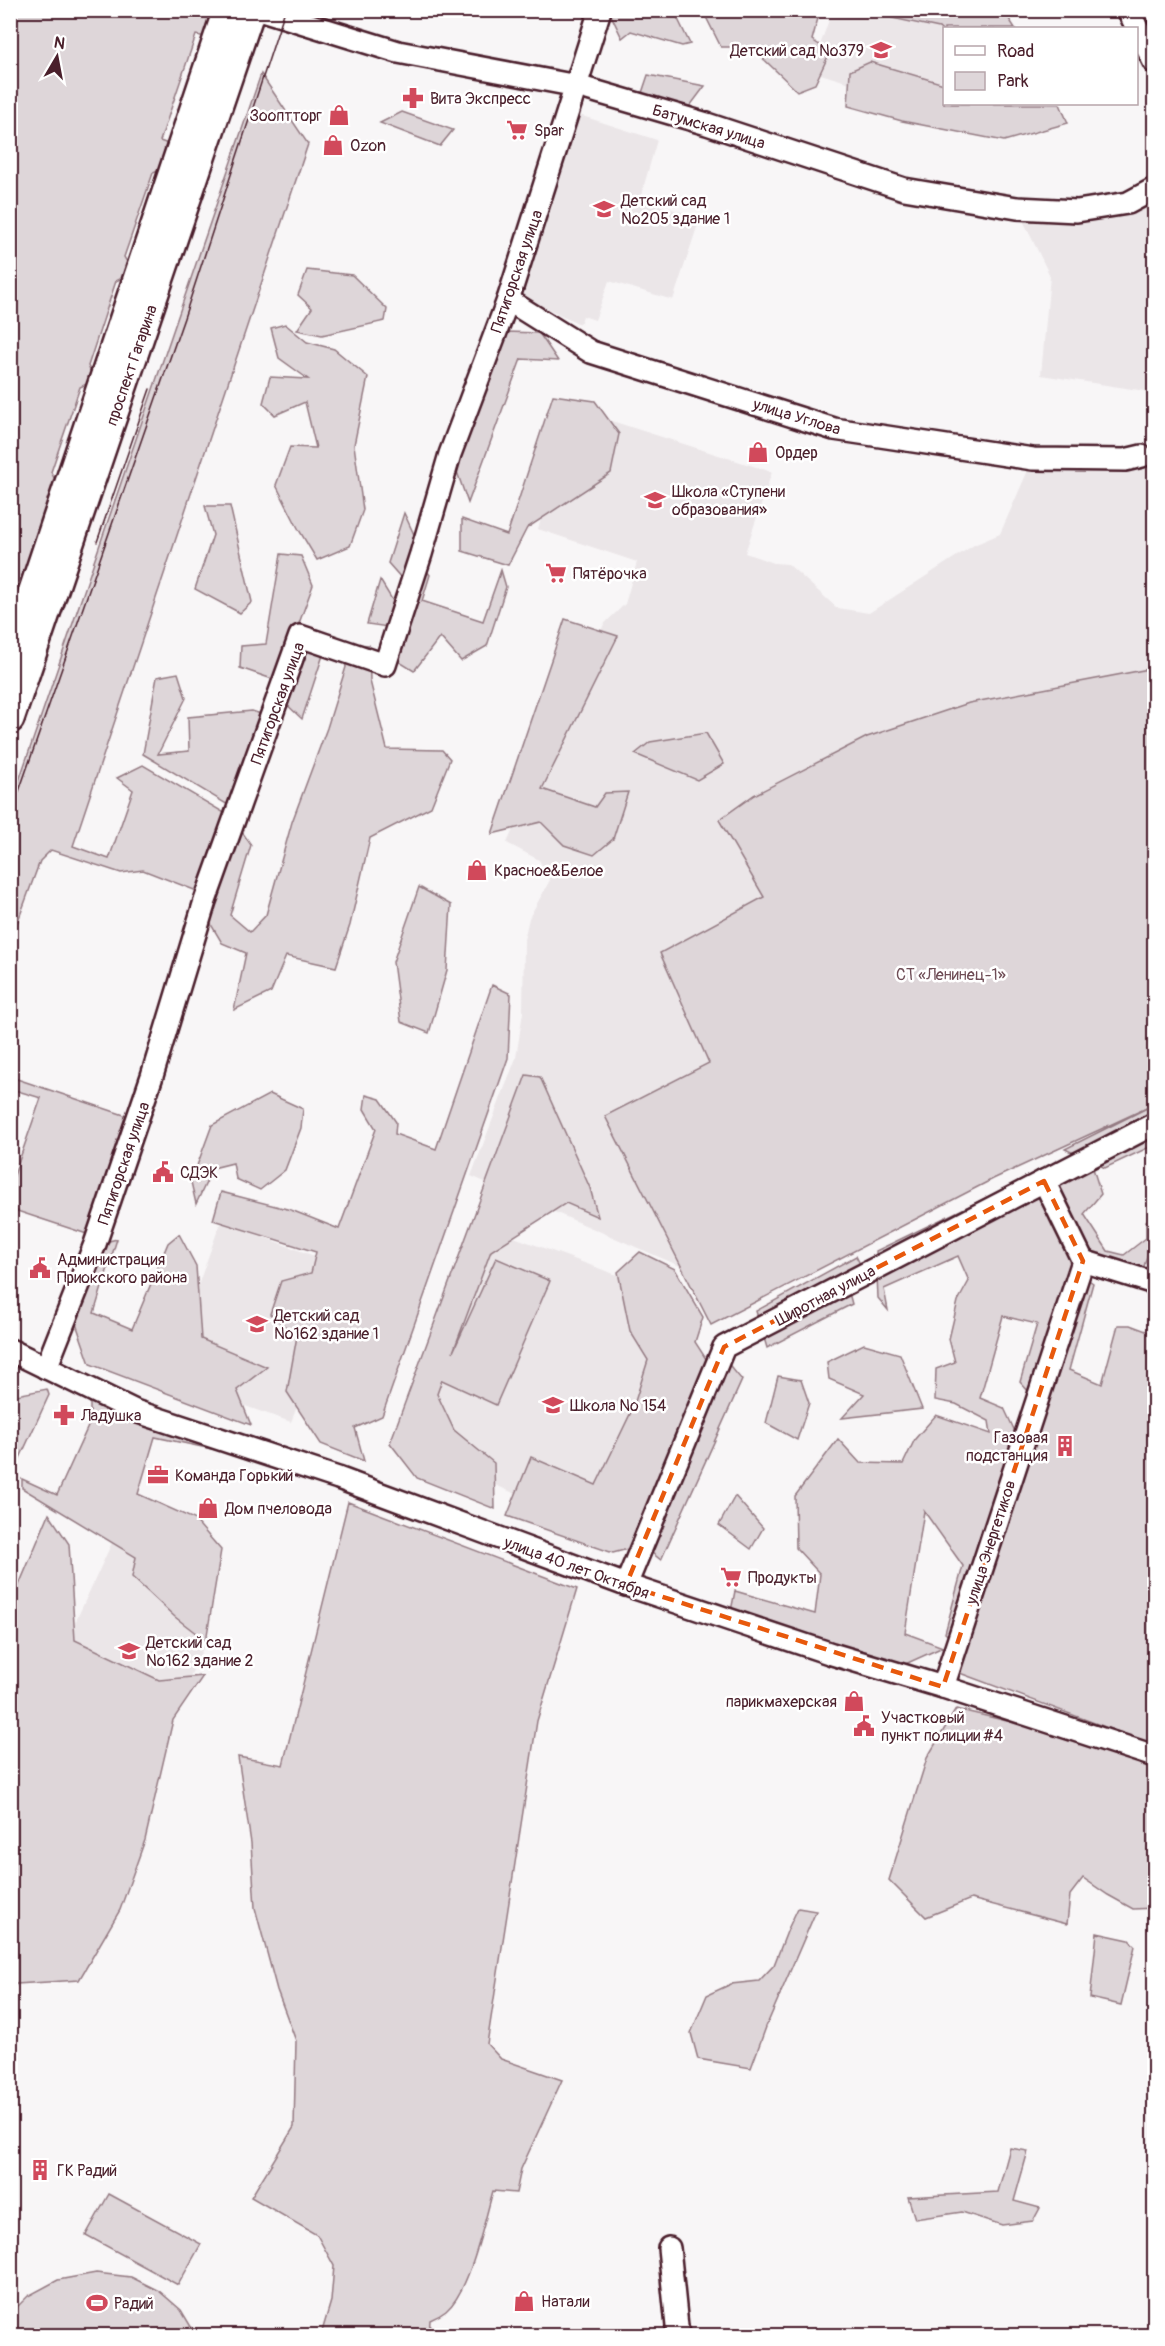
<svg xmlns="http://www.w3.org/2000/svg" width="1165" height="2346" font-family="Pangolin,sans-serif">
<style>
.built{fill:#ebe6e8}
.green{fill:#ded6d9;stroke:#947a82;stroke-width:1.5}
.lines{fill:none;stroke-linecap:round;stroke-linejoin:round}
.minor-casing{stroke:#4a1f2b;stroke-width:26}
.major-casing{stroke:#4a1f2b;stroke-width:32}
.minor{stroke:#fff;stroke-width:21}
.major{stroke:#fff;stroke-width:27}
.tram{stroke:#4a1f2b;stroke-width:1.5}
.marked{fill:none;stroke:#e8590c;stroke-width:4.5;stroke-dasharray:12 8;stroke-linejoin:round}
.labels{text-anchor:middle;stroke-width:5;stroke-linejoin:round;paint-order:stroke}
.poi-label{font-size:16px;fill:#4a1f2b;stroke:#fff;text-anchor:start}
.street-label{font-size:16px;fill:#4a1f2b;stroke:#fff}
.park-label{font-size:16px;fill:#6f4d56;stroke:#fff}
</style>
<rect width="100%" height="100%" fill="#f8f6f7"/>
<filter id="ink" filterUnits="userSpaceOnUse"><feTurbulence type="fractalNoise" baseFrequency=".0167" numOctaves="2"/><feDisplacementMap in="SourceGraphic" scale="12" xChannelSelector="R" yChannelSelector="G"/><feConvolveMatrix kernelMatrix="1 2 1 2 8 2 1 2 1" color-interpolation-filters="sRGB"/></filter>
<g filter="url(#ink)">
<g class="built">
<polygon points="832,11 977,11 944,28 944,104 998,129 811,71"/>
<polygon points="570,112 657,140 640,199 700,218 673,300 609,281 595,320 583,316 580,324 512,292"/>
<polygon points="1154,189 1154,427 1145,391 1041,375 1050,276 1017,208 1077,211"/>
<polygon points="574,409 772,472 745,553 774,563 788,564 837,608 869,613 974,545 1000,534 1033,459 1142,456 1154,439 1154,668 969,703 867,737 754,795 764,897 660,953 709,1063 605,1116 680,1266 471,1176 516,1058 523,1012 524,940 529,918 550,880 539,860 507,843 604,624 625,604 637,562 538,529"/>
<polygon points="221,1221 351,1270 291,1422 165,1378"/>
<polygon points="492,1229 663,1292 621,1540 411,1448"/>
<polygon points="115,1536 203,1578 203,1648 185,1688 62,1651"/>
</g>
<g class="green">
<polygon points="11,11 215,11 206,37 196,35 160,141 171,145 163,169 153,173 124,257 130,267 126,276 116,281 88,366 92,375 89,383 80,387 51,472 55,480 11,610"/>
<polygon points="609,11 671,11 675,13 690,44 682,46 631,31 622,38"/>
<polygon points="703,11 820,11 812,40 830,52 815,84 797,91 751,47 721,47"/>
<polygon points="892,11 1004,11 1015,28 944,28 944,33 939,28 892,18"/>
<polygon points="870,62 944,84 944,104 1060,104 1068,123 1004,141 902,121 848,106 850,71"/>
<polygon points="261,74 308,144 73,846 109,859 133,790 117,778 143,765 228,815 202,893 143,870 121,873 51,850 40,861 11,940 11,804"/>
<polygon points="648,75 705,86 690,106 641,96"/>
<polygon points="402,112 453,130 440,146 380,123"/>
<polygon points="307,270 352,275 387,309 385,321 322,335 297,330 312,308 298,295"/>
<polygon points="285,324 307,342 334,349 368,377 354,445 363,510 350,546 317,560 299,530 276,485 290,447 316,448 305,402 275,415 263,403 270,377 308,379 279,358 271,328"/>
<polygon points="506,332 539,333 558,361 521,359 468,503 456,469"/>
<polygon points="553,395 595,401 619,434 611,473 527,528 508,565 462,551 462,519 507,535"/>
<polygon points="205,506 230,506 252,602 240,613 195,589 213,535"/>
<polygon points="404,513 418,543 403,580 388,563"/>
<polygon points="281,554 301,556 313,585 278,681 240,668 241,646 266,644"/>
<polygon points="422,565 430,575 422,601 483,621 501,570 506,587 487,646 461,661 440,637 414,671 393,658"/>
<polygon points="380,580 396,606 388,627 367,624"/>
<polygon points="565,619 618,636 542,789 595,807 605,793 628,792 613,839 594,855 564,845 541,822 492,834"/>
<polygon points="340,643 369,645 370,681 387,749 442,750 450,759 431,807 370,838 350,925 336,967 286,956 271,992 234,1010 246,953 222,943 206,916 238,826 251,845 230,915 250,932 266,915 292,822 327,728 346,667"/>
<polygon points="302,644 323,655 302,719 279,697"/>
<polygon points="1154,668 1154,1145 1105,1168 1065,1149 1153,1105 993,1179 711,1325 605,1116 709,1063 660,953 764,897 719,820 754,795 867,737 969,703"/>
<polygon points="178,673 186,698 158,754 189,751 188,717 252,711 267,716 233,808 143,754 157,677"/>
<polygon points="706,733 724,764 697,780 635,754 650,742"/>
<polygon points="419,887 451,905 447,970 429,1033 401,1022 393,962"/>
<polygon points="492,985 511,994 508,1058 382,1416 355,1428 364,1461 321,1444 287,1392 297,1336 270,1314 281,1281 311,1273 316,1252 213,1220 221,1192 291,1210 339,1229 376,1129 364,1109 366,1095 380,1099 396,1122 395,1134 436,1149"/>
<polygon points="526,1075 540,1077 590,1188 598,1217 566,1203 491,1251 453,1352 496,1258 550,1281 496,1405 442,1380 437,1394 454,1430 494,1463 495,1509 417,1478 390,1443"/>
<polygon points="11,1077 130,1117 90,1235 11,1209 11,1184 41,1098 11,1089"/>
<polygon points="270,1094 303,1109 301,1128 285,1170 260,1190 236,1179 233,1163 213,1168 196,1204 191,1182 212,1125"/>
<polygon points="1092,1165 1101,1194 1084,1214 1108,1251 1124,1255 1146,1238 1146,1221 1154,1215 1154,1233 1142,1273 1088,1255 1058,1182"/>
<polygon points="1010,1186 1043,1192 1073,1256 1067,1295 1030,1393 1020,1382 1037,1324 1003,1316 980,1398 1004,1408 1019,1440 952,1639 945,1633 963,1566 924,1511 905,1633 943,1647 901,1666 731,1611 735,1591 815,1614 820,1574 796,1548 795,1496 838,1439 860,1463 903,1464 915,1439 936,1415 991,1434 989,1421 956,1404 935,1400 936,1369 955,1362 949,1339 958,1301 969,1281 958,1256 884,1289 888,1310 878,1298 876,1251"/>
<polygon points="179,1234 196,1266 201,1339 267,1367 237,1390 251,1425 90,1364 74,1318 105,1242 117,1239 94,1313 132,1329 168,1243"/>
<polygon points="640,1252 675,1269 703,1317 695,1342 710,1365 635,1547 613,1553 507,1516 531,1457 596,1485 633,1408 648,1360 630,1331 618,1272"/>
<polygon points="856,1256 860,1264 844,1274 852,1304 767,1348 756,1311"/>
<polygon points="1083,1276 1093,1283 1069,1370 1102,1384 1118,1325 1130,1325 1154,1334 1154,1745 957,1672"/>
<polygon points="864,1344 900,1354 922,1409 842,1418 864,1394 829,1379 827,1362"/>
<polygon points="725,1360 742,1380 661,1560 647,1549"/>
<polygon points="778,1376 801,1380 809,1403 797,1440 766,1423"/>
<polygon points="47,1389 49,1395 14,1471 11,1471 11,1440 14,1437 11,1396"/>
<polygon points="90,1392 227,1446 226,1452 155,1437 138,1494 194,1519 221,1550 206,1641 175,1617 132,1577 136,1557 22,1488 22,1479 57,1495 90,1422"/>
<polygon points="735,1496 763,1528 751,1549 719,1525"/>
<path d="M348 1502 577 1589 537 1721 487 2044 501 2059 562 2080 521 2169 516 2193 493 2191C484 2222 470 2291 446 2311 441 2315 435 2318 430 2320L429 2335H321L331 2301 334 2266 317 2235 251 2197 294 2127 296 2041 277 1990 255 1908 251 1843 238 1757 283 1765Z"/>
<polygon points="49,1514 69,1544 75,1640 159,1680 203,1676 173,1720 145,1840 120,1910 79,1980 16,1984 11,1993 11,1604"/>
<polygon points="956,1709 1020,1724 1154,1765 1154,1908 1133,1909 1108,1895 1083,1878 1070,1895 1067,1924 971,1899 926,1917 889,1880 927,1758"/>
<polygon points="798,1908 816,1911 766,2027 751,2068 698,2059 691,2033 707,1995 731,1984 759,1981 774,1965 788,1929"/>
<polygon points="1097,1933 1129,1940 1135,1946 1121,2005 1090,1998"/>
<polygon points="1010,2148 1028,2151 1014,2201 1040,2208 1033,2221 1002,2225 962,2212 915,2219 908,2197 998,2192"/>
<polygon points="109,2194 201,2244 178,2285 86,2235"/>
<polygon points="96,2273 131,2277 159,2291 181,2310 196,2335 11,2335 11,2313 28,2296 58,2280"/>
</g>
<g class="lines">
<defs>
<g id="minor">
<polyline points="262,10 398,52 577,86 707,124 904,189 1017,208 1077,211 1128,203 1154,189"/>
<polyline points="1128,10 1154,62"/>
<polyline points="508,300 591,352 834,429 1033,459 1125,460 1142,456"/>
<polyline points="1044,1181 1083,1261"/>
<polyline points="1083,1261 1154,1283"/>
<polyline points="10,1350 135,1411 338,1478 626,1585 832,1654 943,1687 1154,1756"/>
<polyline points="46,1368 95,1244 152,1076 205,901 300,636 385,665 421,554 450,454 508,300 600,10"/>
<polyline points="626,1585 724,1347 1154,1124"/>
<polyline points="943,1687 1083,1261"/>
<polyline points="669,2248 678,2336"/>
</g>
<g id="major">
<polyline points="10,659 227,10"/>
<polyline points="10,719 251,10"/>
</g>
</defs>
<use href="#minor" class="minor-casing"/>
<use href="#major" class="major-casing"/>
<use href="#minor" class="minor"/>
<use href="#major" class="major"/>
<g class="tram">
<polyline points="97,542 150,389"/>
<polyline points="10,817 184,318 285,10"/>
</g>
</g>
</g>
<path class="marked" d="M1044 1181 1083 1261 943 1687 626 1585 724 1347Z"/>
<defs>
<symbol id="school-bare" viewBox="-9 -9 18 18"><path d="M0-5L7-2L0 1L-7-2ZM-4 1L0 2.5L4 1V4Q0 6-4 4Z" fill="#d1495b" stroke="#fff" stroke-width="2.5" paint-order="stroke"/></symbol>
<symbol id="pharmacy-bare" viewBox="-9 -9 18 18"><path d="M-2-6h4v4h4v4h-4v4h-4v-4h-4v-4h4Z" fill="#d1495b" stroke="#fff" stroke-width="2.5" paint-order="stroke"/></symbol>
<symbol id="shop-bare" viewBox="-9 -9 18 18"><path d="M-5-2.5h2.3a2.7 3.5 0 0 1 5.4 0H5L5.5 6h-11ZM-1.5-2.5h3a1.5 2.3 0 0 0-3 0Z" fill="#d1495b" stroke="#fff" stroke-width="2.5" paint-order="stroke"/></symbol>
<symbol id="supermarket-bare" viewBox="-9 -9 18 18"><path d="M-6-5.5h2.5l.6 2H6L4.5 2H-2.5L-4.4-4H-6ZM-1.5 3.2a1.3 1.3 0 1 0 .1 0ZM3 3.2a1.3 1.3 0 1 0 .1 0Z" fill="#d1495b" stroke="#fff" stroke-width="2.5" paint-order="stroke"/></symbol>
<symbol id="civic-bare" viewBox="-9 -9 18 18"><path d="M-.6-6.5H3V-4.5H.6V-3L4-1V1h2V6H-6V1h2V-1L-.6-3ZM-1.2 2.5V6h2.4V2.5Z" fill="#d1495b" stroke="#fff" stroke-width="2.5" paint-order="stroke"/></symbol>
<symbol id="building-bare" viewBox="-9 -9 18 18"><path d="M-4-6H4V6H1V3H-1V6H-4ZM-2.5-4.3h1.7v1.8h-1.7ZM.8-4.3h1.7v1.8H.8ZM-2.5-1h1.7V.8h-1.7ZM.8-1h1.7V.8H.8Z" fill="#d1495b" stroke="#fff" stroke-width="2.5" paint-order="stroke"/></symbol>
<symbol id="office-bare" viewBox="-9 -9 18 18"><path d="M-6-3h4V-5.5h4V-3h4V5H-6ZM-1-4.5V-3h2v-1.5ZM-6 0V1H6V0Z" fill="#d1495b" stroke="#fff" stroke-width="2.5" paint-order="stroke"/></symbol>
<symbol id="stadium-bare" viewBox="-9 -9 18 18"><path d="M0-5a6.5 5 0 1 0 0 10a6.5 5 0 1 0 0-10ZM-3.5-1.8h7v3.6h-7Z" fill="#d1495b" stroke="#fff" stroke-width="2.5" paint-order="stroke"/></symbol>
</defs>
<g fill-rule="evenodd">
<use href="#school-bare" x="866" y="35" width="30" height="30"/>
<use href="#pharmacy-bare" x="398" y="83" width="30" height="30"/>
<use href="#shop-bare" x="324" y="100" width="30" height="30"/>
<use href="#supermarket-bare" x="502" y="115" width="30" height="30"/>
<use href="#shop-bare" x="318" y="130" width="30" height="30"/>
<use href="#school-bare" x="589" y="194" width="30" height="30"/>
<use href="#shop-bare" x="743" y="437" width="30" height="30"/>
<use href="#school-bare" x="640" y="485" width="30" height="30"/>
<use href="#supermarket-bare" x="541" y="558" width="30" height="30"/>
<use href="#shop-bare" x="462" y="855" width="30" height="30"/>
<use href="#civic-bare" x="148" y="1157" width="30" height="30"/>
<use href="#civic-bare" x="25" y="1253" width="30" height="30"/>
<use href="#school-bare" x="242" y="1309" width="30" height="30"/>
<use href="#school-bare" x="538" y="1390" width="30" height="30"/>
<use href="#pharmacy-bare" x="49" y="1400" width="30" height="30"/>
<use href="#building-bare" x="1050" y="1431" width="30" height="30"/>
<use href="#office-bare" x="143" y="1460" width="30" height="30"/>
<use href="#shop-bare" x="193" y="1493" width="30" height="30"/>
<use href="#supermarket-bare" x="716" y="1562" width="30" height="30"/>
<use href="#school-bare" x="114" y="1636" width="30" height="30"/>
<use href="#shop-bare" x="839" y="1686" width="30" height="30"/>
<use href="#civic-bare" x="849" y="1711" width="30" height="30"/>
<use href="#building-bare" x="25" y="2155" width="30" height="30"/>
<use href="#shop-bare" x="509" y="2286" width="30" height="30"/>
<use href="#stadium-bare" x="82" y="2288" width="30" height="30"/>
</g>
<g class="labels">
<g class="poi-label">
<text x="864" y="56" text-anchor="end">Детский сад №379</text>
<text x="430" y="104">Вита Экспресс</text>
<text x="322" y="121" text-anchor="end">Зооптторг</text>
<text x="534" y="136">Spar</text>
<text x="350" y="151">Ozon</text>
<text x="621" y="206">Детский сад<tspan x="621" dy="18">№205 здание 1</tspan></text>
<text x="775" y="458">Ордер</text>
<text x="672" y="497">Школа «Ступени<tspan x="672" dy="18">образования»</tspan></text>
<text x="573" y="579">Пятёрочка</text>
<text x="494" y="876">Красное&amp;Белое</text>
<text x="180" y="1178">СДЭК</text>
<text x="57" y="1265">Администрация<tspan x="57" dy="18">Приокского района</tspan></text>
<text x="274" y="1321">Детский сад<tspan x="274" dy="18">№162 здание 1</tspan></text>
<text x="570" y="1411">Школа № 154</text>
<text x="81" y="1421">Ладушка</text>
<text x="1048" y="1443" text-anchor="end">Газовая<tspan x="1048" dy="18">подстанция</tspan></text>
<text x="175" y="1481">Команда Горький</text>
<text x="225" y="1514">Дом пчеловода</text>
<text x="748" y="1583">Продукты</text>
<text x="146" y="1648">Детский сад<tspan x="146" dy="18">№162 здание 2</tspan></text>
<text x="837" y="1707" text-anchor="end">парикмахерская</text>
<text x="881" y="1723">Участковый<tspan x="881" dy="18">пункт полиции #4</tspan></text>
<text x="57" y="2176">ГК Радий</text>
<text x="541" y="2307">Натали</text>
<text x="114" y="2309">Радий</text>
</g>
<g class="street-label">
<text transform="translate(709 126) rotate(17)" y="6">Батумская улица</text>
<text transform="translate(516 271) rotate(-71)" y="6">Пятигорская улица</text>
<text transform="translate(131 365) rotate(-71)" y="6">проспект Гагарина</text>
<text transform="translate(797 416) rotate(17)" y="6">улица Углова</text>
<text transform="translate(277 703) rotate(-70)" y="6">Пятигорская улица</text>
<text transform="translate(123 1163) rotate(-71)" y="6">Пятигорская улица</text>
<text transform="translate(825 1295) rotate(-28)" y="6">Широтная улица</text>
<text transform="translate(990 1542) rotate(-72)" y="6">улица Энергетиков</text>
<text transform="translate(577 1567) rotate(20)" y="6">улица 40 лет Октября</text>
</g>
<g class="park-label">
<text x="951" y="980">СТ «Ленинец-1»</text>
</g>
</g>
<rect width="1165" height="2346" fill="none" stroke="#fff" stroke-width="36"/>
<rect x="18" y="18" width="1129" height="2310" fill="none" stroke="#4a1f2b" stroke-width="2" filter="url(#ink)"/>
<rect x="943" y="27" width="195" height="78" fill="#ffffff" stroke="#b7a5aa" stroke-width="1.5"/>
<rect x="955" y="46" width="30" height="9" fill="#ffffff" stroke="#b7a5aa" stroke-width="1.5"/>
<text x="997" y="57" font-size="18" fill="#4a1f2b">Road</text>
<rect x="955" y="72" width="30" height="18" fill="#ded6d9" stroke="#b7a5aa" stroke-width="1.5"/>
<text x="997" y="87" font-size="18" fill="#4a1f2b">Park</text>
<g transform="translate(57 57) rotate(10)" stroke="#ffffff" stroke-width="4.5" paint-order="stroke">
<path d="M0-4.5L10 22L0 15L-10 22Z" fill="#4a1f2b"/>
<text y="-9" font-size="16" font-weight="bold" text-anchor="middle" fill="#4a1f2b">N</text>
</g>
</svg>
